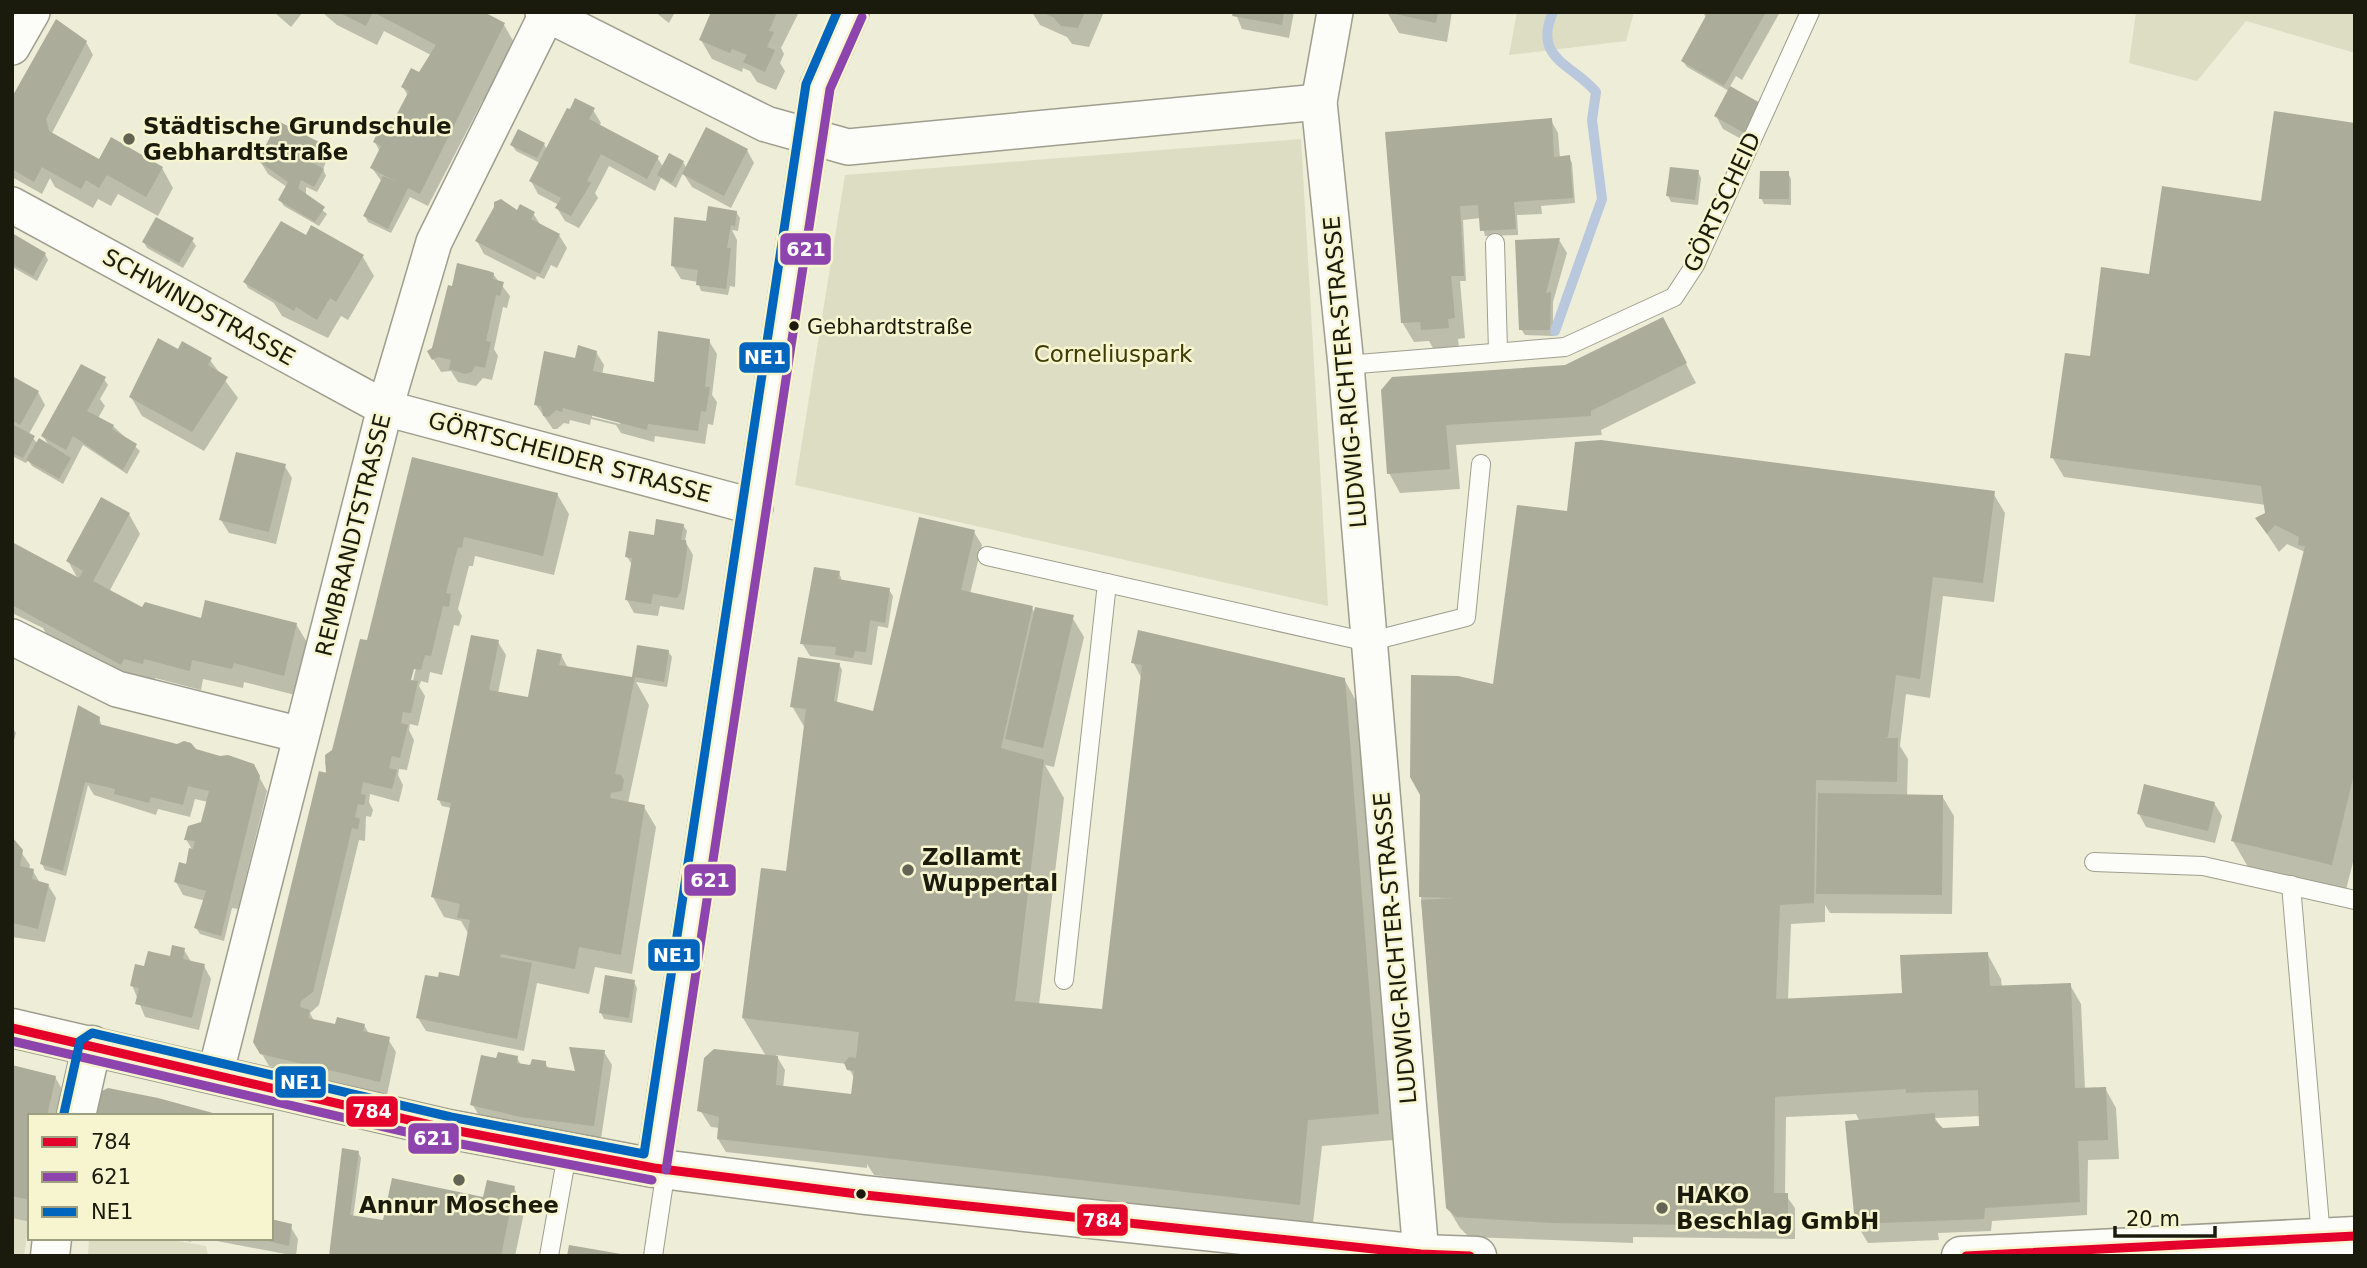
<svg xmlns="http://www.w3.org/2000/svg" width="2367" height="1268" font-family="'DejaVu Sans',sans-serif">
<style>
.green{fill:#ddddc4}
.shadow{fill:#0003;fill-rule:evenodd}
.lines{fill:none;stroke-linecap:round;stroke-linejoin:round}
.stream{stroke:#b9c8dc;stroke-width:10}
.building{fill:#acac9a}
.lane-casing{stroke:#9f9e8e;stroke-width:20}
.street-casing{stroke:#9f9e8e;stroke-width:38}
.secondary-casing{stroke:#9f9e8e;stroke-width:41}
.primary-casing{stroke:#9f9e8e;stroke-width:41}
.lane{stroke:#fcfcf9;stroke-width:18}
.street{stroke:#fcfcf9;stroke-width:35}
.secondary{stroke:#fcfcf9;stroke-width:38}
.primary{stroke:#fcfcf9;stroke-width:38}
.bus-1-casing{stroke:#f6f5cf;stroke-width:14}
.bus-2-casing{stroke:#f6f5cf;stroke-width:14}
.bus-3-casing{stroke:#f6f5cf;stroke-width:14}
.bus-1{stroke:#e4002b;stroke-width:9}
.bus-2{stroke:#8e44ad;stroke-width:9}
.bus-3{stroke:#0065bd;stroke-width:9}
.poi-dot{fill:#646454;stroke:#f6f5cf;stroke-width:2.5}
.bus-dot{fill:#1b1b0d;stroke:#f6f5cf;stroke-width:2.5}
.labels{text-anchor:middle;stroke-width:5;stroke-linejoin:round;paint-order:stroke}
.bus-label{font-size:21px;fill:#1b1b0d;stroke:#f6f5cf;text-anchor:start}
.poi-label{font-size:23px;font-weight:bold;fill:#1b1b0d;stroke:#f6f5cf;text-anchor:start}
.street-label{font-size:23px;fill:#1b1b0d;stroke:#f6f5cf}
.park-label{font-size:23px;fill:#3d3a03;stroke:#f6f5cf}
.line-badge{stroke:#f6f5cf;stroke-width:2.5}
.badge-label{font-size:19px;text-anchor:middle;font-weight:bold;fill:#fff}
</style>
<rect width="100%" height="100%" fill="#ededd8"/>
<g class="green">
<polygon points="1517,12 1634,12 1626,41 1509,55"/>
<polygon points="2136,12 2355,12 2355,53 2246,21 2197,81 2129,63"/>
<polygon points="1301,139 1328,606 795,485 845,175"/>
<polygon points="12,1218 29,1222 24,1256 12,1256"/>
<polygon points="89,1238 161,1238 206,1246 208,1256 88,1256"/>
</g>
<g class="shadow">
<polygon points="274,12 303,12 291,27"/>
<polygon points="322,12 480,12 504,25 515,44 488,103 483,100 428,206 410,197 391,233 368,222 365,216 382,182 372,168 380,152 375,142 391,129 408,96 403,87 420,74 433,56 384,31 377,45 337,25"/>
<polygon points="655,12 675,12 669,23"/>
<polygon points="712,12 799,12 781,48 784,54 780,63 785,71 776,90 757,82 750,71 743,68 742,72 712,59 701,40"/>
<polygon points="1032,12 1104,12 1089,47 1072,44 1067,37 1040,25"/>
<polygon points="1235,12 1294,12 1289,38 1242,29"/>
<polygon points="1387,12 1452,12 1447,42 1399,33"/>
<polygon points="1703,12 1780,12 1742,80 1736,76 1729,88 1754,146 1723,129 1716,116 1729,91 1687,67 1683,61 1706,18"/>
<polygon points="86,42 93,55 52,133 99,161 162,168 173,188 158,216 118,194 111,206 98,199 93,208 55,187 50,178 42,194 12,177 12,101"/>
<polygon points="593,110 601,123 599,126 657,157 663,167 683,162 687,169 747,150 754,163 731,208 692,187 683,173 676,188 661,178 655,191 609,166 595,193 598,198 579,228 565,221 557,208 559,205 538,194 531,181 540,163 516,151 512,145 544,144 547,150"/>
<polygon points="1551,120 1558,133 1560,158 1569,157 1572,163 1575,203 1541,206 1542,214 1517,215 1518,235 1485,236 1481,218 1463,220 1466,281 1460,281 1465,338 1458,339 1459,348 1434,350 1429,341 1414,342 1402,322 1387,134"/>
<polygon points="2355,125 2355,854 2346,890 2248,867 2233,841 2305,552 2287,544 2279,552 2257,519 2267,513 2266,505 2064,477 2052,457 2091,358 2151,276 2262,203"/>
<polygon points="320,144 328,157 323,169 326,176 317,192 306,187 306,197 327,214 319,226 284,206 280,200 287,187 268,174 260,161"/>
<polygon points="1698,172 1701,178 1698,205 1671,202 1668,196"/>
<polygon points="1788,173 1791,179 1791,205 1764,204 1761,198"/>
<polygon points="736,212 740,218 738,231 732,230 737,240 735,287 730,286 728,295 701,291 698,282 681,279 673,266 709,223"/>
<polygon points="517,213 533,213 541,226 559,235 567,248 557,268 551,265 544,279 537,276 535,280 484,254 477,241"/>
<polygon points="12,235 45,254 48,260 37,281 14,268 12,272"/>
<polygon points="192,240 196,246 183,268 147,248 144,242"/>
<polygon points="1559,240 1567,253 1553,302 1553,336 1525,335 1521,329"/>
<polygon points="259,256 363,257 374,276 348,320 341,316 328,338 282,316 274,303 248,288 245,282"/>
<polygon points="493,274 510,296 507,308 503,307 494,349 498,356 492,380 483,378 476,386 458,382 451,371 441,372 429,352"/>
<polygon points="1673,339 1696,383 1601,430 1602,435 1456,445 1460,489 1400,493 1389,473 1383,391 1566,367"/>
<polygon points="159,340 179,351 210,360 238,398 204,451 142,416 131,397"/>
<path d="M709 341 717 354 712 395 717 402 713 425 708 424 705 444 655 436 654 442 621 433 616 425 591 419 590 425 570 420 569 424 564 423 557 429H553L536 405 576 360 596 352 604 365 602 375 656 384ZM592 413 620 421V424L592 417Z"/>
<polygon points="104,379 108,385 100,399 105,406 98,418 113,426 140,451 127,474 83,445 63,484 32,466 28,460 26,463 12,456 12,380 38,392 45,405 29,434 38,444 49,446 43,436"/>
<path d="M413 459 557 494 569 514 554 575 475 556 473 566H469L458 609 462 616 459 626 454 625 442 675 430 672 428 683 421 681 419 686 425 696 418 726 410 724 409 730 414 740 407 770 399 769 398 775 403 785 399 802 370 794 369 802 373 810 371 817 366 816 365 841 359 840 319 1005 310 1013 314 1021 336 1026 364 1025 369 1034 388 1039 396 1052 387 1095 269 1066 255 1042 320 773 330 772 325 763 327 756 334 751 371 643ZM412 668H416L411 689 407 688Z"/>
<polygon points="284,465 292,478 276,544 229,533 221,520"/>
<path d="M1993 493 2005 513 1994 602 1943 596 1930 698 1906 694 1900 746 1908 759 1907 796H1942L1954 816 1952 914 1830 913 1825 905V922L1791 924 1788 1000 1904 995 1987 953 2001 979 2002 987 2070 985 2081 1004 2085 1089 2105 1088 2116 1108 2119 1159 2088 1160 2087 1215 1992 1221 1991 1231 1938 1233 1939 1240 1868 1243 1856 1223 1860 1122 1856 1114 1786 1117 1785 1194 1795 1208V1239L1633 1237V1243L1469 1237 1460 1228 1448 1208 1421 897 1494 686 1568 513ZM1981 1116V1128L1943 1130 1935 1118Z"/>
<polygon points="129,514 140,534 109,592 143,609 203,620 296,624 308,644 295,695 244,682 243,688 203,679 201,690 155,678 154,683 135,678 48,637 43,628 12,613 12,543 78,579 68,561"/>
<polygon points="683,525 687,531 685,541 693,555 684,610 660,606 658,616 634,613 627,600 633,566 627,557"/>
<path d="M974 532 982 545 970 594 1032 608 1035 614 1072 617 1084 637 1054 767 1045 765 1064 798 1039 1005 1103 1011 1142 679 1133 662 1344 679 1359 706 1393 1140 1322 1146 1313 1223 1318 1231 874 1175 867 1164V1168L726 1152 718 1139 720 1128 711 1127 698 1107 766 1056 743 1018 787 873 806 730 792 706 839 664 842 670 837 702 875 713ZM776 1055 847 1064 855 1080 853 1096 783 1088 785 1070Z"/>
<polygon points="839,572 842,581 889,590 893,596 888,628 878,626 872,665 810,656 802,643"/>
<polygon points="498,642 506,655 498,693 530,699 561,655 568,668 633,679 639,647 668,651 672,657 667,687 636,682 649,705 628,803 644,807 656,827 632,974 595,967 589,994 537,983 524,1051 426,1031 418,1018 463,979 469,935 461,921 444,917 433,897 451,808 442,806 439,800"/>
<polygon points="99,718 102,727 253,766 267,791 238,909 232,908 224,941 200,934 196,928 206,901 183,895 176,882 193,851 186,839 202,823 208,802 195,799 190,817 158,809 156,815 94,795 88,785 66,876 45,870 42,864"/>
<polygon points="12,727 16,733 12,747"/>
<polygon points="2214,803 2222,816 2215,843 2146,827 2139,814"/>
<polygon points="12,839 30,865 29,870 33,871 40,883 48,885 56,898 45,942 12,937"/>
<polygon points="184,950 192,963 204,966 211,979 199,1030 145,1017 132,985 146,968"/>
<polygon points="634,982 637,988 632,1023 604,1019 601,1013"/>
<polygon points="604,1052 612,1065 601,1139 480,1117 472,1104 498,1061 517,1058 521,1065 532,1067 545,1063 549,1069 577,1073"/>
<polygon points="12,1067 55,1077 70,1103 67,1116 30,1116 30,1222 12,1218"/>
<polygon points="358,1152 361,1158 353,1218 382,1222 484,1199 514,1188 525,1208 515,1256 331,1256"/>
<polygon points="290,1226 298,1239 296,1256 201,1238 271,1238"/>
<polygon points="174,1238 192,1238 191,1242"/>
</g>
<g class="lines">
<path class="stream" d="M1553 12C1532 59 1573 64 1596 92L1592 120 1602 199 1555 331"/>
</g>
<g class="building">
<polygon points="338,12 373,12 366,26"/>
<polygon points="373,12 484,12 505,23 420,194 408,188 388,229 363,216 383,176 397,182 370,168 381,146 373,142 382,123 390,127 409,91 401,87 411,68 419,72 436,45"/>
<polygon points="711,12 777,12 769,31 774,32 767,47 775,50 765,72 743,62 747,55 732,49 730,53 699,40"/>
<polygon points="1042,12 1085,12 1078,28 1061,26 1054,18"/>
<polygon points="1233,12 1284,12 1282,25 1232,16"/>
<polygon points="1387,12 1438,12 1436,23"/>
<polygon points="1708,12 1766,12 1724,86 1681,61"/>
<polygon points="56,19 87,41 46,119 49,131 99,159 111,137 163,167 146,197 107,175 99,188 86,180 81,189 42,167 34,182 12,169 12,97"/>
<polygon points="1730,86 1762,104 1746,134 1714,116"/>
<polygon points="575,98 595,108 589,119 659,156 647,179 601,154 587,181 591,183 571,216 555,208 561,198 529,181 567,108 570,109"/>
<polygon points="2274,111 2355,123 2355,770 2332,865 2231,841 2305,546 2298,545 2299,537 2275,525 2267,534 2255,518 2265,513 2261,486 2050,458 2065,353 2090,356 2101,267 2149,274 2162,186 2261,201"/>
<polygon points="1552,118 1554,157 1570,155 1573,198 1514,202 1516,229 1480,231 1478,205 1460,206 1464,276 1451,276 1455,318 1448,319 1449,328 1421,330 1420,322 1401,323 1385,132"/>
<polygon points="278,121 321,143 311,162 324,169 314,187 301,180 298,188 325,207 315,222 278,200 288,182 258,161"/>
<polygon points="706,127 748,149 724,196 682,174"/>
<polygon points="518,129 545,143 537,158 510,145"/>
<polygon points="669,153 684,161 672,183 657,175"/>
<polygon points="1670,167 1699,170 1695,200 1666,196"/>
<polygon points="1760,171 1789,171 1789,199 1759,199"/>
<polygon points="501,199 517,210 520,204 535,212 531,219 560,234 540,274 475,241 494,207 494,202"/>
<polygon points="708,206 737,211 735,226 731,225 727,248 731,248 726,289 696,285 698,270 671,266 674,217 706,221"/>
<polygon points="156,217 194,238 179,263 142,242"/>
<polygon points="281,221 306,235 311,225 364,255 336,302 330,298 317,320 296,307 294,311 243,282"/>
<polygon points="12,233 46,253 33,276 12,264"/>
<polygon points="1560,238 1546,293 1551,292 1550,330 1519,330 1515,240"/>
<polygon points="457,263 489,271 494,273 493,279 504,282 500,296 496,295 486,341 491,342 485,368 475,366 472,372 465,374 449,369 451,360 438,357 432,360 427,351 432,348 448,285 452,286"/>
<polygon points="1663,317 1687,363 1591,411 1591,416 1446,425 1450,469 1387,474 1381,390 1392,377 1565,365"/>
<polygon points="658,331 710,339 705,387 710,387 706,412 701,411 698,431 648,424 647,430 563,408 562,412 556,410 549,417 543,416 541,406 534,405 544,351 575,358 578,345 597,351 593,371 654,382"/>
<polygon points="158,338 178,349 182,341 212,358 208,365 228,377 192,432 129,397"/>
<polygon points="81,364 106,377 87,411 114,425 112,429 137,444 123,470 73,436 66,450 41,436"/>
<polygon points="14,377 39,391 20,425 12,420"/>
<polygon points="12,424 35,436 23,458 12,453"/>
<polygon points="39,438 71,458 59,479 26,460"/>
<polygon points="1601,440 1995,491 1983,583 1933,577 1920,679 1896,675 1888,737 1885,738 1898,738 1897,782 1816,780 1814,903 1780,905 1776,999 1902,993 1900,955 1988,952 1990,986 2071,983 2075,1088 2106,1087 2108,1140 2078,1141 2080,1202 1985,1208 1984,1219 1855,1224 1845,1121 1935,1113 1935,1121 1943,1128 1979,1126 1978,1090 1906,1093 1906,1089 1775,1097 1774,1193 1788,1193 1788,1226 1550,1223 1456,1217 1446,1208 1421,900 1455,898 1419,897 1420,795 1410,777 1411,675 1458,676 1493,684 1517,505 1567,511 1575,442"/>
<polygon points="236,452 286,464 269,532 219,520"/>
<polygon points="412,457 558,493 543,556 464,537 462,548 458,547 446,593 451,594 449,607 443,606 431,656 425,655 421,670 414,669 411,680 418,681 411,713 403,712 401,723 408,725 400,758 392,756 389,768 397,770 392,789 363,782 361,794 366,795 364,805 358,804 355,817 360,819 358,829 352,828 313,992 301,1001 300,1007 310,1010 308,1018 335,1024 337,1017 365,1024 363,1031 390,1037 380,1082 260,1054 253,1042 319,771 326,773 325,755 332,750 360,639 367,640"/>
<polygon points="101,497 130,513 93,581 142,607 145,602 201,618 205,600 297,623 284,676 234,663 232,669 192,660 190,671 144,659 143,664 124,659 121,665 12,605 12,542 79,578 83,571 66,561"/>
<polygon points="919,517 975,530 961,590 1033,606 1001,748 1044,760 1015,1001 1102,1009 1142,665 1131,663 1138,630 1345,678 1379,1114 1308,1120 1300,1205 717,1139 719,1117 697,1111 704,1058 714,1049 778,1056 776,1085 851,1094 854,1071 847,1070 844,1063 849,1057 856,1058 859,1032 742,1018 761,868 786,871 806,709 790,707 798,657 840,663 834,701 873,711"/>
<polygon points="656,519 684,524 681,540 686,540 687,549 681,591 677,598 653,594 651,604 625,600 632,558 625,557 629,531 654,535"/>
<polygon points="814,567 840,571 838,579 890,588 885,623 870,620 866,652 855,651 853,658 835,655 836,647 800,644"/>
<polygon points="1035,607 1074,615 1043,748 1005,739"/>
<polygon points="471,635 499,640 489,690 528,697 537,649 562,654 559,665 632,677 637,645 669,650 664,682 635,677 615,774 621,775 624,780 622,791 611,793 610,798 645,805 621,955 579,947 575,969 501,954 500,957 532,963 517,1039 416,1018 425,975 438,977 439,972 459,976 470,920 457,918 460,904 431,897 451,803 437,800"/>
<polygon points="78,705 100,717 99,724 177,744 184,741 191,743 196,749 220,756 228,755 254,764 260,776 221,936 194,928 206,891 174,882 179,862 186,864 189,848 193,849 195,841 184,840 188,826 201,822 209,791 188,786 183,805 151,797 149,803 114,794 115,789 85,782 63,871 40,864"/>
<polygon points="2144,784 2215,802 2208,831 2137,814"/>
<polygon points="1818,793 1943,795 1942,895 1816,894"/>
<polygon points="12,837 23,850 20,866 34,869 32,879 49,884 38,929 12,923"/>
<polygon points="172,945 185,948 183,959 205,964 192,1018 135,1004 139,988 130,986 135,964 144,966 148,951 170,956"/>
<polygon points="605,975 635,980 629,1018 599,1013"/>
<polygon points="569,1047 605,1050 594,1126 520,1117 470,1105 481,1055 496,1058 498,1052 518,1056 517,1063 530,1065 532,1059 546,1061 546,1067 575,1071"/>
<polygon points="12,1065 56,1076 47,1116 30,1116 29,1200 12,1196"/>
<polygon points="108,1088 158,1098 224,1116 90,1116 98,1093"/>
<polygon points="342,1148 359,1151 350,1215 383,1220 392,1178 483,1197 487,1180 515,1186 501,1256 329,1256"/>
<polygon points="271,1219 292,1224 289,1246 260,1239 271,1238"/>
<polygon points="569,1245 621,1254 621,1256 567,1256"/>
</g>
<g class="lines">
<defs>
<g id="lane">
<polyline points="1495,243 1498,351"/>
<polyline points="1346,365 1565,347 1674,297 1695,265 1810,12"/>
<polyline points="987,556 1368,642 1466,617 1481,464"/>
<polyline points="2094,862 2203,866 2355,900"/>
<polyline points="2291,885 2321,1237"/>
<polyline points="1064,980 1107,583"/>
<polyline points="549,1256 567,1154"/>
<polyline points="653,1256 666,1169"/>
</g>
<g id="street">
<polyline points="543,12 766,124 848,147 1319,102"/>
<polyline points="1335,12 1319,102 1346,365 1421,1254"/>
<polyline points="12,47 32,12"/>
<polyline points="12,205 385,408 755,507"/>
<polyline points="12,637 117,689 301,735"/>
<polyline points="215,1075 385,408 434,242 547,14"/>
<polyline points="654,1168 818,86 851,12"/>
</g>
<g id="secondary">
<polyline points="76,1116 92,1045"/>
<polyline points="50,1256 52,1238"/>
</g>
<g id="primary">
<polyline points="12,1028 448,1129 654,1168 865,1195 1421,1254 1477,1256"/>
<polyline points="1961,1256 2355,1236"/>
</g>
</defs>
<use href="#lane" class="lane-casing"/>
<use href="#street" class="street-casing"/>
<use href="#secondary" class="secondary-casing"/>
<use href="#primary" class="primary-casing"/>
<use href="#lane" class="lane"/>
<use href="#street" class="street"/>
<use href="#secondary" class="secondary"/>
<use href="#primary" class="primary"/>
<defs>
<g id="bus-1">
<polyline points="12,1028 448,1129 654,1168 865,1195 1421,1254 1470,1256"/>
<polyline points="1966,1256 2355,1236"/>
</g>
<g id="bus-2">
<polyline points="12,1041 445,1141 652,1180"/>
<polyline points="666,1170 830,89 862,17"/>
</g>
<polyline id="bus-3" points="64,1113 80,1041 92,1033 451,1117 644,1154 806,84 837,12"/>
</defs>
<use href="#bus-1" class="bus-1-casing"/>
<use href="#bus-2" class="bus-2-casing"/>
<use href="#bus-3" class="bus-3-casing"/>
<use href="#bus-1" class="bus-1"/>
<use href="#bus-2" class="bus-2"/>
<use href="#bus-3" class="bus-3"/>
</g>
<g class="poi-dot">
<circle cx="129" cy="139" r="7"/>
<circle cx="908" cy="870" r="7"/>
<circle cx="459" cy="1180" r="7"/>
<circle cx="1662" cy="1208" r="7"/>
</g>
<g class="bus-dot">
<circle cx="794" cy="326" r="6"/>
<circle cx="861" cy="1194" r="6"/>
</g>
<g class="labels">
<g class="bus-label">
<text x="807" y="334">Gebhardtstraße</text>
</g>
<g class="poi-label">
<text x="143" y="134">Städtische Grundschule<tspan x="143" dy="26">Gebhardtstraße</tspan></text>
<text x="922" y="865">Zollamt<tspan x="922" dy="26">Wuppertal</tspan></text>
<text x="1676" y="1203">HAKO<tspan x="1676" dy="26">Beschlag GmbH</tspan></text>
<text x="459" y="1213" text-anchor="middle">Annur Moschee</text>
</g>
<g class="street-label">
<text transform="translate(1722 202) rotate(-65)" y="8">GÖRTSCHEID</text>
<text transform="translate(199 307) rotate(29)" y="8">SCHWINDSTRASSE</text>
<text transform="translate(1345 372) rotate(-95)" y="8">LUDWIG-RICHTER-STRASSE</text>
<text transform="translate(570 457) rotate(15)" y="8">GÖRTSCHEIDER STRASSE</text>
<text transform="translate(353 535) rotate(-76)" y="8">REMBRANDTSTRASSE</text>
<text transform="translate(1395 948) rotate(-95)" y="8">LUDWIG-RICHTER-STRASSE</text>
</g>
<g class="park-label">
<text x="1113" y="362">Corneliuspark</text>
</g>
</g>
<g class="line-badge">
<rect x="779" y="232" width="53" height="34" rx="7" fill="#8e44ad"/>
<rect x="738" y="341" width="53" height="33" rx="7" fill="#0065bd"/>
<rect x="683" y="863" width="54" height="34" rx="7" fill="#8e44ad"/>
<rect x="647" y="938" width="54" height="34" rx="7" fill="#0065bd"/>
<rect x="274" y="1065" width="53" height="34" rx="7" fill="#0065bd"/>
<rect x="345" y="1095" width="54" height="33" rx="7" fill="#e4002b"/>
<rect x="407" y="1122" width="53" height="33" rx="7" fill="#8e44ad"/>
<rect x="1076" y="1203" width="53" height="34" rx="7" fill="#e4002b"/>
</g>
<g class="badge-label">
<text x="806" y="256">621</text>
<text x="765" y="364">NE1</text>
<text x="710" y="887">621</text>
<text x="674" y="962">NE1</text>
<text x="301" y="1089">NE1</text>
<text x="372" y="1118">784</text>
<text x="433" y="1145">621</text>
<text x="1102" y="1227">784</text>
</g>
<rect width="2367" height="1268" fill="none" stroke="#1b1b0d" stroke-width="28"/>
<rect x="28" y="1114" width="245" height="126" fill="#f6f5cf" stroke="#9e9e81" stroke-width="2"/>
<rect x="42" y="1137" width="35" height="10" fill="#e4002b" stroke="#9e9e81" stroke-width="2"/>
<text x="91" y="1149" font-size="21" fill="#1b1b0d">784</text>
<rect x="42" y="1172" width="35" height="10" fill="#8e44ad" stroke="#9e9e81" stroke-width="2"/>
<text x="91" y="1184" font-size="21" fill="#1b1b0d">621</text>
<rect x="42" y="1207" width="35" height="10" fill="#0065bd" stroke="#9e9e81" stroke-width="2"/>
<text x="91" y="1219" font-size="21" fill="#1b1b0d">NE1</text>
<path d="M2115 1226v10h100v-10" fill="none" stroke="#1b1b0d" stroke-width="3.5"/>
<text x="2126" y="1226" font-size="21" fill="#1b1b0d" stroke="#f6f5cf" stroke-width="5" paint-order="stroke">20 m</text>
</svg>
